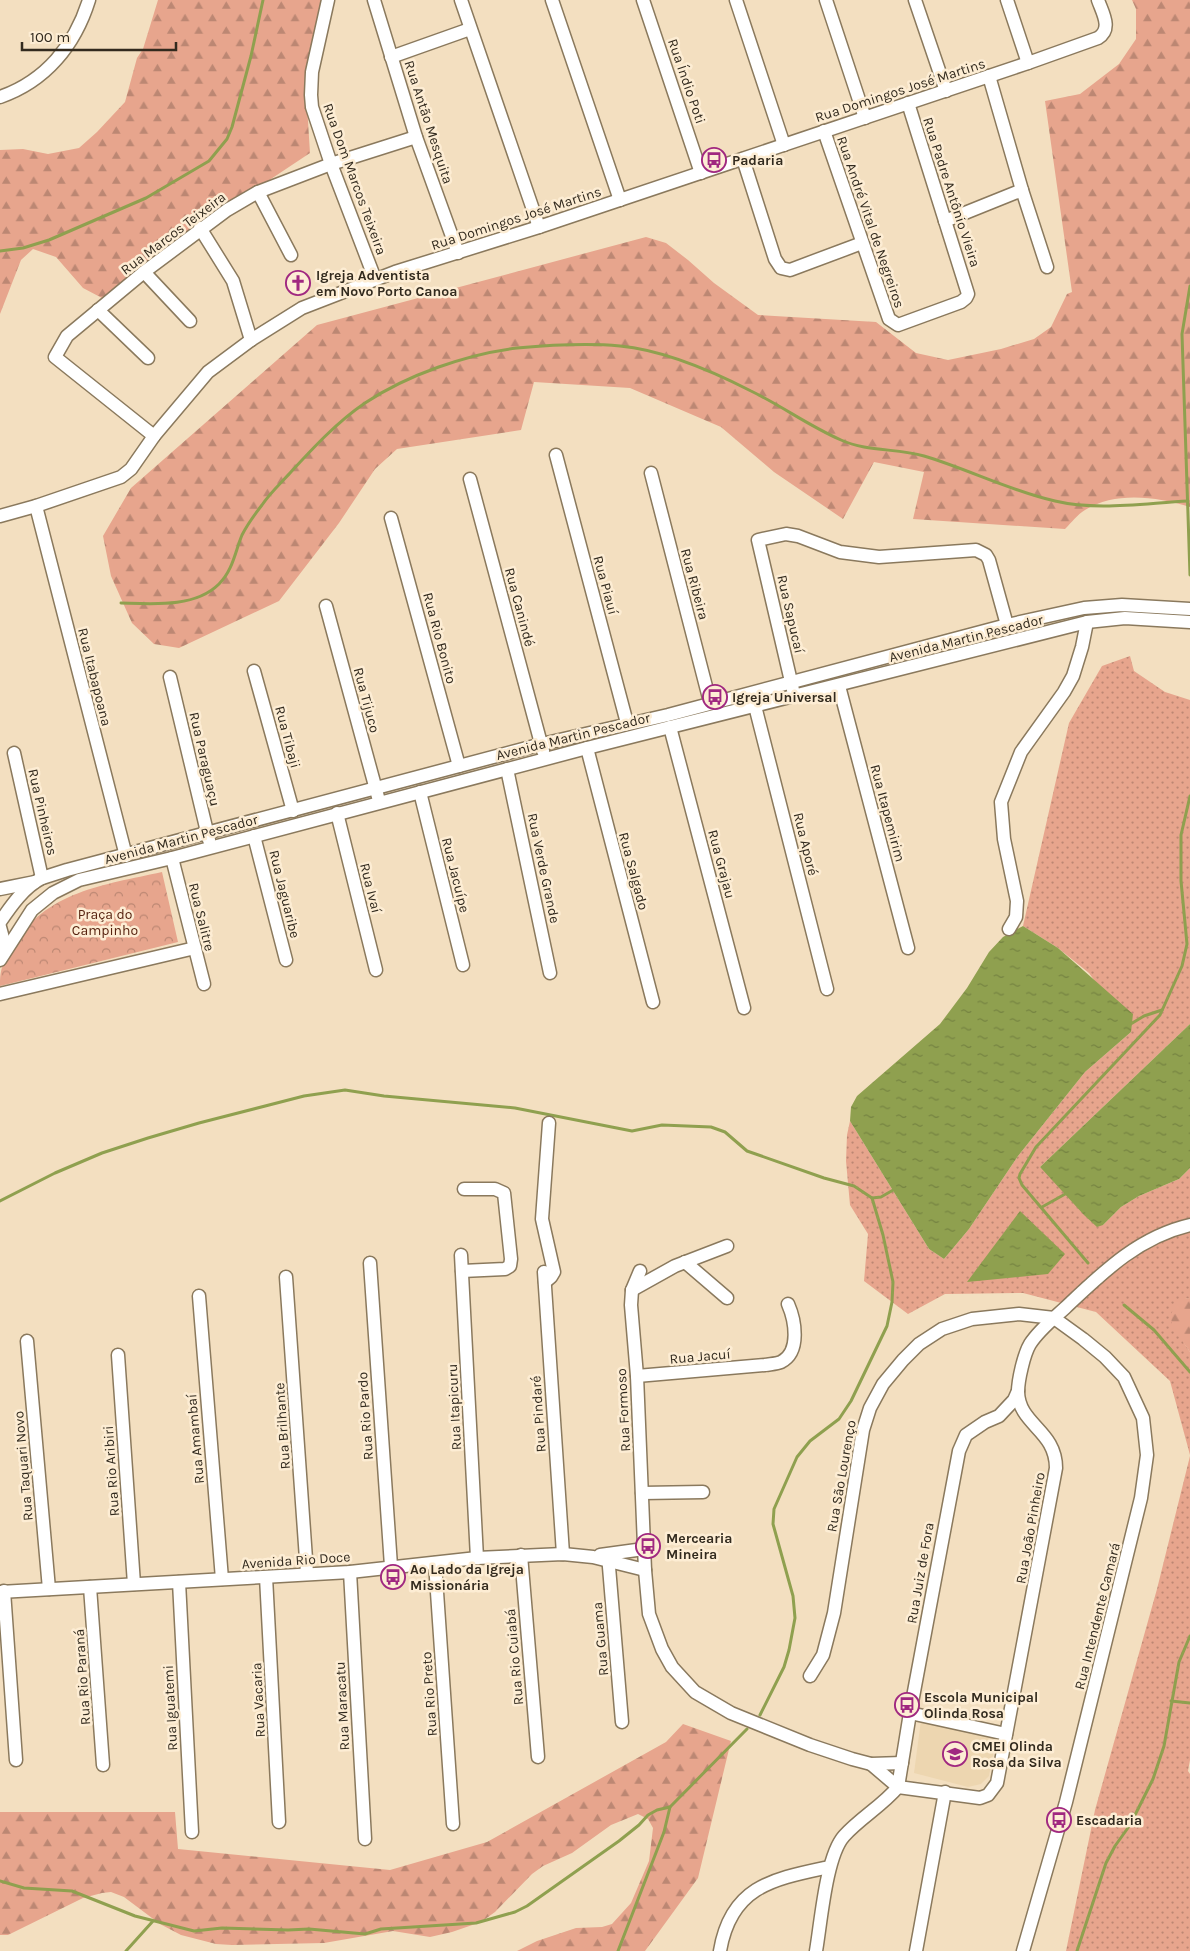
<svg xmlns="http://www.w3.org/2000/svg" width="1190" height="1951" font-family="Karla,sans-serif">
<style>
.built{fill:#edd6b0}
.grass{fill:url(#grass-dots)}
.forest{fill:url(#forest-firs)}
.park{fill:url(#park-crowns)}
.water{fill:url(#water-ripples)}
.lines{fill:none;stroke-linecap:round;stroke-linejoin:round}
.stream{stroke:#8fa04f;stroke-width:3}
.minor-casing{stroke:#8a795d;stroke-width:15}
.minor{stroke:#fff;stroke-width:12}
.labels{text-anchor:middle;stroke-width:5;stroke-linejoin:round;paint-order:stroke}
.street-label{font-size:14px;fill:#322a1e;stroke:#fdedd4}
.poi-label{font-size:14px;font-weight:bold;fill:#322a1e;stroke:#fdedd4;text-anchor:start}
.park-label{font-size:14px;fill:#572310;stroke:#fdedd4}
</style>
<defs>
<pattern id="grass-dots" width="8" height="8" patternUnits="userSpaceOnUse" patternTransform="scale(1.25)"><rect width="8" height="8" fill="#e7a58d"/><path d="M2 2h.1M6 6h.1" fill="none" stroke="#bc8773" stroke-width="1.8" stroke-linecap="round"/></pattern>
<pattern id="forest-firs" width="22" height="20" patternUnits="userSpaceOnUse" patternTransform="scale(1.25)"><rect width="22" height="20" fill="#e7a58d"/><path d="M5 1l3.5 6h-7zM16 11l3.5 6h-7z" fill="#bc8773"/></pattern>
<pattern id="park-crowns" width="20" height="18" patternUnits="userSpaceOnUse" patternTransform="scale(1.25)"><rect width="20" height="18" fill="#e7a58d"/><path d="M2 6a3 3 0 1 1 6 0M12 15a3 3 0 1 1 6 0" fill="none" stroke="#bc8773"/></pattern>
<pattern id="water-ripples" width="26" height="14" patternUnits="userSpaceOnUse" patternTransform="scale(1.25)"><rect width="26" height="14" fill="#8fa04f"/><path d="M2 4q2-2 4 0t4 0M15 11q2-2 4 0t4 0" fill="none" stroke="#758341"/></pattern>
</defs>
<rect width="100%" height="100%" fill="#f3dfc0"/>
<polygon class="built" points="921,1720 997,1735 989,1776 981,1784 968,1787 914,1773"/>
<g class="grass">
<polygon points="1130,656 1134,671 1165,692 1190,700 1190,1024 1040,1167 1103,1225 1121,1207 1139,1196 1179,1179 1190,1168 1190,1299 1180,1298 1184,1343 1190,1352 1190,1455 1170,1381 1096,1312 1023,1293 945,1294 908,1314 864,1281 868,1234 850,1205 846,1161 847,1135 850,1121 929,1249 944,1259 969,1229 1018,1156 1085,1072 1131,1032 1089,973 1058,948 1023,926 1069,723 1102,666"/>
<polygon points="1190,1456 1190,1760 1188,1771 1190,1774 1190,1951 1066,1951 1095,1810 1157,1589"/>
</g>
<g class="forest">
<polygon points="158,0 324,0 305,74 310,153 200,226 102,298 83,288 56,257 33,249 21,260 0,314 0,150 23,149 48,154 79,148 97,132 125,102 137,58 143,49"/>
<path d="M1132 0H1190V507C1157 497 1116 491 1085 510 1078 514 1071 523 1065 529L913 519 924 472 874 462 843 519 774 472 721 427 630 388 534 382 521 430 397 449 375 469 339 523 279 601 179 648 154 644 132 623 111 576 103 536 131 488 317 325 646 237 666 243 688 260 714 283 758 315 876 322 916 353 948 360 1001 349 1034 339 1051 327 1067 294 1072 292 1045 101 1080 94 1119 64 1136 39V9Z"/>
<path d="M1180 1297 1190 1299V1352C1177 1331 1161 1323 1180 1297Z"/>
<polygon points="683,1724 731,1741 698,1878 645,1951 517,1951 537,1941 576,1928 602,1927 612,1924 631,1903 649,1861 653,1828 648,1819 638,1814 611,1825 572,1853 543,1866 532,1874 495,1912 481,1922 452,1932 430,1937 393,1931 324,1943 232,1945 216,1944 181,1935 160,1924 124,1897 111,1892 102,1893 83,1898 8,1935 0,1935 0,1812 175,1812 178,1849 390,1870 487,1842 666,1742"/>
</g>
<path class="park" d="M162 872 178 942 0 986C0 967 3 963 13 947 45 891 104 885 162 872Z"/>
<g class="water">
<polygon points="1023,926 1058,948 1133,1014 1131,1032 1085,1072 1018,1156 969,1229 944,1259 929,1249 850,1121 851,1107 857,1096 940,1024 967,988 989,952 1003,937"/>
<polygon points="1190,1024 1190,1168 1179,1179 1139,1196 1121,1207 1103,1225 1097,1227 1084,1215 1040,1167"/>
<polygon points="1020,1211 1065,1254 1048,1274 967,1282"/>
</g>
<g class="lines">
<g class="stream">
<polyline points="0,251 23,248 49,240 146,198 209,161 227,139 232,127 251,56 263,0"/>
<polyline points="1190,286 1182,334 1190,575"/>
<path d="M121 603C152 604 195 608 219 584 233 570 235 552 242 535 247 525 255 514 262 505 270 493 281 483 290 473 313 448 337 422 365 403 407 375 467 354 517 348 551 345 586 343 620 346 663 350 712 371 751 391 782 406 809 426 841 440 867 452 897 448 924 456 968 469 1010 491 1055 501 1097 511 1145 503 1188 501"/>
<polyline points="1129,1025 1144,1016 1162,1010"/>
<polyline points="0,1201 55,1173 102,1153 148,1138 199,1123 304,1096 345,1090 384,1096 515,1108 632,1131 662,1125 711,1127 725,1132 747,1151 824,1178 854,1186 872,1198 881,1197 895,1189"/>
<polyline points="1042,1207 1067,1193"/>
<polyline points="1088,1263 1022,1185 1019,1178 1020,1174 1036,1147 1160,1015 1182,966 1187,944 1181,881 1181,835 1190,796"/>
<polyline points="1124,1305 1154,1330 1190,1372"/>
<polyline points="1171,1701 1190,1703"/>
<polyline points="760,1715 784,1667 789,1650 795,1618 793,1596 773,1524 774,1509 797,1457 810,1441 839,1419 851,1401 887,1326 892,1302 893,1282 883,1235 872,1198"/>
<polyline points="0,1881 24,1888 72,1891 135,1916 194,1931 222,1928 288,1930 309,1929 365,1934 381,1929 476,1923 515,1912 527,1906 619,1841 639,1825 648,1815 657,1810 670,1807 747,1729"/>
<polyline points="126,1951 153,1921"/>
<polyline points="618,1951 664,1832 670,1807"/>
<polyline points="1077,1951 1106,1863 1115,1846 1130,1825 1153,1779 1164,1746 1179,1662 1190,1636"/>
</g>
<defs>
<g id="minor">
<polyline points="328,0 312,72 311,95 312,107 331,164 375,279"/>
<polyline points="374,0 416,137 458,253"/>
<polyline points="461,0 539,227"/>
<polyline points="552,0 620,200"/>
<polyline points="643,0 701,173"/>
<polyline points="736,0 784,145"/>
<polyline points="826,0 865,118"/>
<polyline points="915,0 946,91"/>
<polyline points="1007,0 1028,63"/>
<polyline points="391,57 470,29"/>
<polyline points="989,76 1022,190 1047,267"/>
<path d="M0 97C46 81 75 45 89 0"/>
<polyline points="824,131 889,319 898,325 961,302 966,298 968,294 908,103"/>
<polyline points="743,159 775,259 781,268 790,270 862,243"/>
<polyline points="258,192 291,255"/>
<polyline points="945,221 1022,190"/>
<polyline points="200,228 233,281 251,340"/>
<polyline points="144,272 190,321"/>
<polyline points="98,310 148,358"/>
<polyline points="154,436 55,357 67,336 144,272 227,210 258,192 331,164 416,137"/>
<polyline points="556,455 627,723"/>
<polyline points="651,473 710,702"/>
<polyline points="470,479 543,751"/>
<polyline points="36,506 126,856"/>
<path d="M0 516 36 506 121 477 131 469 154 436 208 372 251 340 302 308 395 272 539 227 1028 63 1098 38C1113 29 1102 12 1098 0"/>
<polyline points="391,518 459,766"/>
<polyline points="326,606 378,797"/>
<polyline points="254,671 293,811"/>
<polyline points="170,677 209,840"/>
<polyline points="839,686 908,948"/>
<polyline points="793,690 758,540 786,534 798,536 840,552 879,557 976,550 986,555 989,560 1007,625"/>
<polyline points="755,706 827,989"/>
<polyline points="670,727 744,1008"/>
<polyline points="587,748 653,1002"/>
<polyline points="14,753 42,878"/>
<polyline points="507,769 550,973"/>
<polyline points="420,792 463,965"/>
<polyline points="337,813 376,970"/>
<polyline points="254,836 286,960"/>
<polyline points="172,858 204,984"/>
<polyline points="0,889 35,882"/>
<path d="M0 922C11 906 24 887 42 878L67 870 542 744 668 715 1007 625 1084 608 1122 605 1190 609"/>
<polyline points="0,927 6,949"/>
<polyline points="1009,929 1016,917 1017,901 1004,839 1001,802 1021,752 1064,692 1073,676 1082,647 1087,622"/>
<polyline points="0,960 32,910 53,893 79,880 172,858 587,748 1087,622 1125,618 1190,622"/>
<polyline points="0,994 195,948"/>
<polyline points="461,1255 477,1558"/>
<polyline points="685,1262 727,1298"/>
<polyline points="370,1263 391,1566"/>
<polyline points="462,1271 505,1269 510,1266 511,1259 504,1193 495,1189 464,1189"/>
<polyline points="640,1271 632,1290 631,1305 637,1376 645,1570 649,1614 662,1649 672,1667 695,1692 731,1713 810,1745 852,1759 871,1764 902,1763"/>
<polyline points="544,1272 563,1554"/>
<polyline points="286,1277 307,1573"/>
<polyline points="545,1282 551,1277 554,1272 542,1219 549,1123"/>
<polyline points="632,1290 675,1266 727,1246"/>
<polyline points="199,1296 222,1579"/>
<polyline points="27,1341 49,1589"/>
<polyline points="118,1355 134,1584"/>
<path d="M637 1376 765 1365C770 1364 776 1364 781 1362 801 1352 795 1320 788 1304"/>
<polyline points="642,1493 703,1492"/>
<polyline points="521,1555 538,1757"/>
<polyline points="600,1555 644,1549"/>
<polyline points="608,1555 622,1722"/>
<polyline points="435,1563 453,1824"/>
<polyline points="350,1572 365,1839"/>
<polyline points="266,1577 279,1822"/>
<polyline points="179,1582 192,1832"/>
<polyline points="90,1587 103,1765"/>
<polyline points="4,1591 16,1760"/>
<polyline points="0,1592 350,1572 477,1558 563,1554 593,1557 645,1570"/>
<polyline points="810,1676 823,1655 834,1613 863,1430 870,1408 883,1384 903,1360 919,1344 942,1329 972,1319 1019,1314 1054,1318 1083,1339 1105,1357 1124,1377 1143,1418 1147,1455 1141,1498 1066,1802 1023,1951"/>
<polyline points="910,1713 1006,1734"/>
<polyline points="871,1764 898,1787"/>
<path d="M898 1787 980 1798 988 1795 997 1783 1056 1468C1056 1430 1019 1425 1018 1392 1018 1380 1024 1354 1030 1344 1039 1330 1053 1319 1065 1308 1102 1273 1138 1237 1190 1225"/>
<polyline points="898,1787 910,1713 959,1451 966,1435 985,1422 999,1416 1014,1400 1018,1391"/>
<path d="M720 1951C731 1886 773 1879 829 1867"/>
<path d="M816 1951C821 1922 826 1856 844 1836 860 1818 882 1806 898 1787"/>
<polyline points="916,1951 945,1792"/>
</g>
</defs>
<use href="#minor" class="minor-casing"/>
<use href="#minor" class="minor"/>
</g>
<defs>
<symbol id="bus-ring" viewBox="-11 -11 22 22"><circle r="9.5" fill="#fdedd4" stroke="#a02880" stroke-width="1.5"/><path d="M-5-6H5V4H4V6H2V4H-2V6H-4V4H-5ZM-3.5-4V0h7V-4ZM-3.5 1.2v1.5H-2V1.2ZM2 1.2v1.5H3.5V1.2Z" fill="#a02880"/></symbol>
<symbol id="church-ring" viewBox="-11 -11 22 22"><circle r="9.5" fill="#fdedd4" stroke="#a02880" stroke-width="1.5"/><path d="M-1.2-6h2.4v3.5h3.3v2.4h-3.3V6h-2.4V-.1h-3.3v-2.4h3.3Z" fill="#a02880"/></symbol>
<symbol id="school-ring" viewBox="-11 -11 22 22"><circle r="9.5" fill="#fdedd4" stroke="#a02880" stroke-width="1.5"/><path d="M0-5L7-2L0 1L-7-2ZM-4 1L0 2.5L4 1V4Q0 6-4 4Z" fill="#a02880"/></symbol>
</defs>
<g fill-rule="evenodd">
<use href="#bus-ring" x="700" y="146" width="28" height="28"/>
<use href="#church-ring" x="284" y="269" width="28" height="28"/>
<use href="#bus-ring" x="701" y="683" width="28" height="28"/>
<use href="#bus-ring" x="634" y="1532" width="28" height="28"/>
<use href="#bus-ring" x="379" y="1563" width="28" height="28"/>
<use href="#bus-ring" x="893" y="1691" width="28" height="28"/>
<use href="#school-ring" x="941" y="1740" width="28" height="28"/>
<use href="#bus-ring" x="1045" y="1806" width="28" height="28"/>
</g>
<g class="labels">
<g class="street-label">
<text transform="translate(687 81) rotate(71)" y="5">Rua Índio Poti</text>
<text transform="translate(900 90) rotate(-18)" y="5">Rua Domingos José Martins</text>
<text transform="translate(429 122) rotate(72)" y="5">Rua Antão Mesquita</text>
<text transform="translate(355 179) rotate(70)" y="5">Rua Dom Marcos Teixeira</text>
<text transform="translate(952 192) rotate(72)" y="5">Rua Padre Antônio Vieira</text>
<text transform="translate(516 218) rotate(-18)" y="5">Rua Domingos José Martins</text>
<text transform="translate(871 222) rotate(71)" y="5">Rua André Vital de Negreiros</text>
<text transform="translate(173 233) rotate(-37)" y="5">Rua Marcos Teixeira</text>
<text transform="translate(695 584) rotate(75)" y="5">Rua Ribeira</text>
<text transform="translate(606 585) rotate(75)" y="5">Rua Piauí</text>
<text transform="translate(520 607) rotate(75)" y="5">Rua Canindé</text>
<text transform="translate(791 614) rotate(77)" y="5">Rua Sapucaí</text>
<text transform="translate(440 638) rotate(75)" y="5">Rua Rio Bonito</text>
<text transform="translate(966 638) rotate(-14)" y="5">Avenida Martin Pescador</text>
<text transform="translate(95 677) rotate(76)" y="5">Rua Itabapoana</text>
<text transform="translate(367 700) rotate(75)" y="5">Rua Tijuco</text>
<text transform="translate(573 736) rotate(-14)" y="5">Avenida Martin Pescador</text>
<text transform="translate(288 737) rotate(75)" y="5">Rua Tibaji</text>
<text transform="translate(205 759) rotate(77)" y="5">Rua Paraguaçu</text>
<text transform="translate(43 812) rotate(77)" y="5">Rua Pinheiros</text>
<text transform="translate(888 813) rotate(75)" y="5">Rua Itapemirim</text>
<text transform="translate(181 839) rotate(-15)" y="5">Avenida Martin Pescador</text>
<text transform="translate(806 844) rotate(76)" y="5">Rua Aporé</text>
<text transform="translate(722 864) rotate(75)" y="5">Rua Grajau</text>
<text transform="translate(544 868) rotate(78)" y="5">Rua Verde Grande</text>
<text transform="translate(634 871) rotate(75)" y="5">Rua Salgado</text>
<text transform="translate(456 875) rotate(76)" y="5">Rua Jacuípe</text>
<text transform="translate(371 888) rotate(76)" y="5">Rua Ivaí</text>
<text transform="translate(285 894) rotate(76)" y="5">Rua Jaguaribe</text>
<text transform="translate(202 917) rotate(76)" y="5">Rua Salitre</text>
<text transform="translate(700 1356) rotate(-5)" y="5">Rua Jacuí</text>
<text transform="translate(454 1407) rotate(-93)" y="5">Rua Itapicuru</text>
<text transform="translate(623 1410) rotate(-93)" y="5">Rua Formoso</text>
<text transform="translate(538 1414) rotate(-94)" y="5">Rua Pindaré</text>
<text transform="translate(365 1416) rotate(-94)" y="5">Rua Rio Pardo</text>
<text transform="translate(282 1426) rotate(-94)" y="5">Rua Brilhante</text>
<text transform="translate(195 1439) rotate(-95)" y="5">Rua Amambaí</text>
<text transform="translate(23 1466) rotate(-95)" y="5">Rua Taquari Novo</text>
<text transform="translate(111 1471) rotate(-94)" y="5">Rua Rio Aribiri</text>
<text transform="translate(841 1476) rotate(-80)" y="5">Rua São Lourenço</text>
<text transform="translate(1030 1528) rotate(-80)" y="5">Rua João Pinheiro</text>
<text transform="translate(296 1560) rotate(-4)" y="5">Avenida Rio Doce</text>
<text transform="translate(920 1573) rotate(-80)" y="5">Rua Juiz de Fora</text>
<text transform="translate(1097 1616) rotate(-76)" y="5">Rua Intendente Camará</text>
<text transform="translate(600 1639) rotate(-95)" y="5">Rua Guama</text>
<text transform="translate(514 1657) rotate(-95)" y="5">Rua Rio Cuiabá</text>
<text transform="translate(82 1677) rotate(-94)" y="5">Rua Rio Paraná</text>
<text transform="translate(429 1694) rotate(-94)" y="5">Rua Rio Preto</text>
<text transform="translate(258 1700) rotate(-93)" y="5">Rua Vacaria</text>
<text transform="translate(342 1706) rotate(-93)" y="5">Rua Maracatu</text>
<text transform="translate(170 1708) rotate(-93)" y="5">Rua Iguatemi</text>
</g>
<g class="poi-label">
<text x="732" y="165">Padaria</text>
<text x="316" y="280">Igreja Adventista<tspan x="316" dy="16">em Novo Porto Canoa</tspan></text>
<text x="732" y="702">Igreja Universal</text>
<text x="666" y="1543">Mercearia<tspan x="666" dy="16">Mineira</tspan></text>
<text x="410" y="1574">Ao Lado da Igreja<tspan x="410" dy="16">Missionária</tspan></text>
<text x="924" y="1702">Escola Municipal<tspan x="924" dy="16">Olinda Rosa</tspan></text>
<text x="972" y="1751">CMEI Olinda<tspan x="972" dy="16">Rosa da Silva</tspan></text>
<text x="1076" y="1825">Escadaria</text>
</g>
<g class="park-label">
<text x="105" y="919">Praça do<tspan x="105" dy="16">Campinho</tspan></text>
</g>
</g>
<path d="M22 42v8h154v-8" fill="none" stroke="#322a1e" stroke-width="2.5"/>
<text x="30" y="42" font-size="15" fill="#322a1e" stroke="#fdedd4" stroke-width="4" paint-order="stroke">100 m</text>
</svg>
